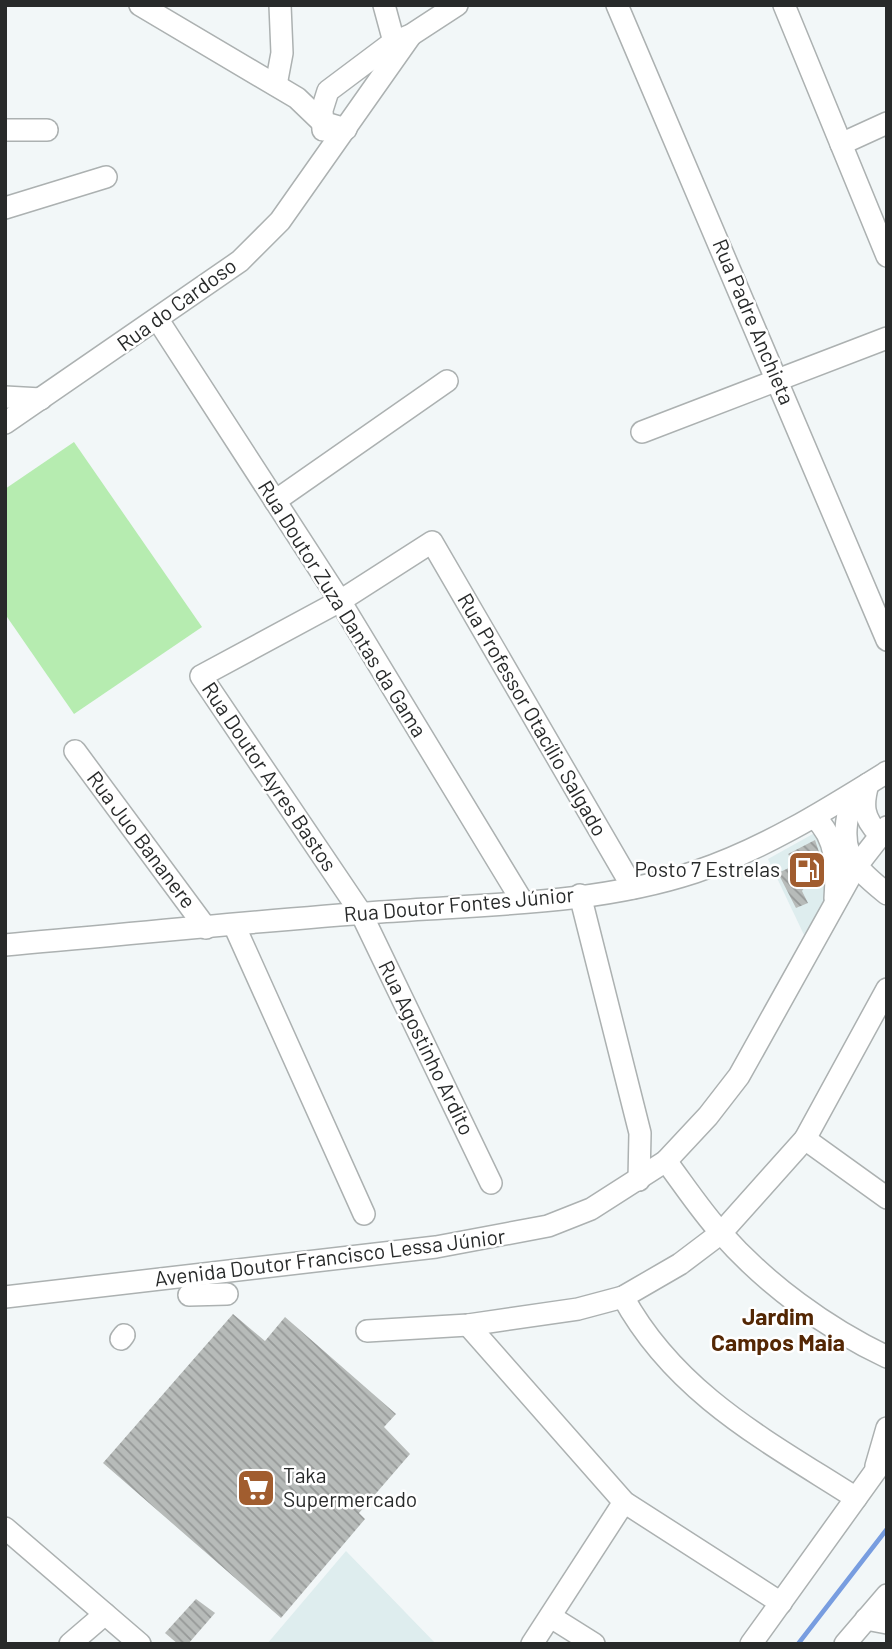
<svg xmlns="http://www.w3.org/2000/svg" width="892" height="1649" font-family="Barlow,sans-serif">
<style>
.built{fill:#deedee}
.garden{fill:#b6ecb0}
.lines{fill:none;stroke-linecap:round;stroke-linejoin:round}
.stream{stroke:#789de0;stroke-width:4.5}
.building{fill:url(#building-back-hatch)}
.minor-casing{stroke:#acb1b1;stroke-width:24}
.minor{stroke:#fff;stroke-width:21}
.labels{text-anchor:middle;stroke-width:5;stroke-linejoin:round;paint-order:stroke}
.street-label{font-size:21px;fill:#282a2a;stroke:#fff}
.poi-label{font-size:21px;fill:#282a2a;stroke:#fff;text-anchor:end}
.neighbourhood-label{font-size:23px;font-weight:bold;fill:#542704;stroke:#fff}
</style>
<defs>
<pattern id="building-back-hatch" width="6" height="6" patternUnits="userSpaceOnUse" patternTransform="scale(1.75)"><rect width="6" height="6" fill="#b7bbb9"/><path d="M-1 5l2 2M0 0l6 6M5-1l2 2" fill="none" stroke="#959897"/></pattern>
</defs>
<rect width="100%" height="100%" fill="#f2f7f8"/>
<g class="built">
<polygon points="838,820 843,871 805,937 768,859"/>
<polygon points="346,1551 436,1644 267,1644"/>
</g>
<polygon class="garden" points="74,442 202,627 74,714 5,614 5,489"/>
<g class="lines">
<polyline class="stream" points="798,1644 887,1529"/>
</g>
<g class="building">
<polygon points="815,840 822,861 802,891 808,903 796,908 778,873 795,865 788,854"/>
<polygon points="233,1314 265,1341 285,1317 396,1414 384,1427 410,1454 359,1513 365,1519 281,1618 103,1463"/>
<polygon points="196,1599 215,1613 188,1644 178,1644 165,1633"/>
</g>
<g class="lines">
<defs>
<g id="minor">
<polyline points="140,5 297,98 322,122 346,129"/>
<polyline points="384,5 397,53"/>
<polyline points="617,5 887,640"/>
<polyline points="784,5 887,256"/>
<polyline points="276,85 282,53 280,5"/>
<polyline points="5,130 47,130"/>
<polyline points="323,130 322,110 328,91 392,43 411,35 457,5"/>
<polyline points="841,144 887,123"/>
<polyline points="5,208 106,177"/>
<polyline points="158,320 340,601 522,901"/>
<polyline points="5,397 41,399"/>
<polyline points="5,423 240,261 280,221 411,35"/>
<polyline points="642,432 887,338"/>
<polyline points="275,501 447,381"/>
<polyline points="75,751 206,928"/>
<path d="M868 784C862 805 863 818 879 834"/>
<path d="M852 795C839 849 845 860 887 894"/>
<path d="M814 817C838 838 837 870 835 899"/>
<polyline points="580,895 640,1133 639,1180"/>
<polyline points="234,925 364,1214"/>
<path d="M5 945C130 934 255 921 380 912 484 904 595 905 695 872 764 849 826 810 887 772"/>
<polyline points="805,1139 887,1198"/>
<path d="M666 1161C684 1185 701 1211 721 1233 766 1284 826 1328 887 1357"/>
<polyline points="491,1183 361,913 201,676 340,601 432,542 633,888"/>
<polyline points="189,1295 227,1294"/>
<polyline points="5,1297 436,1247 548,1226 591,1209 666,1161 708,1116 739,1076 855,868 887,827"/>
<path d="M623 1297C676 1394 767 1441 856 1498"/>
<polyline points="468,1325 624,1502 781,1603"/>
<polyline points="367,1331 468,1325 578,1309 623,1297 680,1264 721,1233 805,1139 887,989"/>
<polyline points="121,1339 124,1335"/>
<polyline points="876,1466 887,1428"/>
<polyline points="5,1528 140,1644"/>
<polyline points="551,1617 594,1644"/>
<polyline points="866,1619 887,1623"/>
<polyline points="70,1644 105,1614"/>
<polyline points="532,1644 624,1502"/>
<polyline points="751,1644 887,1455"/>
<polyline points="845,1644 887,1595"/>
</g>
</defs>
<use href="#minor" class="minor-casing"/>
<use href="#minor" class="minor"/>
</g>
<defs>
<symbol id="fuel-square" viewBox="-11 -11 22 22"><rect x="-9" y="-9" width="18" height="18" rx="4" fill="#a15d2f" stroke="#fff"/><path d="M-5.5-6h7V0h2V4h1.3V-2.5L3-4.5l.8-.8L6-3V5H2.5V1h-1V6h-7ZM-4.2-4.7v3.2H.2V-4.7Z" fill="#fff"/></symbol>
<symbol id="supermarket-square" viewBox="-11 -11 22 22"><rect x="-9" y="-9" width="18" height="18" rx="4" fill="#a15d2f" stroke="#fff"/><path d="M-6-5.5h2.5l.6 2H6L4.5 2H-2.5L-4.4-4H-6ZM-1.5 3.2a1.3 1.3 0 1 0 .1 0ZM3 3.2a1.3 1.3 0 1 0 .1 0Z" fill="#fff"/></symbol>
</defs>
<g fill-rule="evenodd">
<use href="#fuel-square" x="785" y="848" width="44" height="44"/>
<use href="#supermarket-square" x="234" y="1466" width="44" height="44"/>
</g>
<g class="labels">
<g class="street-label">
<text transform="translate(177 305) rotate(-36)" y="7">Rua do Cardoso</text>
<text transform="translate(753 322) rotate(67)" y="7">Rua Padre Anchieta</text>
<text transform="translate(342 609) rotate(58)" y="7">Rua Doutor Zuza Dantas da Gama</text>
<text transform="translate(532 715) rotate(60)" y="7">Rua Professor Otacílio Salgado</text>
<text transform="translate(269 777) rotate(56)" y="7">Rua Doutor Ayres Bastos</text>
<text transform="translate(141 840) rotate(53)" y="7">Rua Juo Bananere</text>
<text transform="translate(459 905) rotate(-5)" y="7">Rua Doutor Fontes Júnior</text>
<text transform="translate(426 1048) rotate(64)" y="7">Rua Agostinho Ardito</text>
<text transform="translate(330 1258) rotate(-7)" y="7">Avenida Doutor Francisco Lessa Júnior</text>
</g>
<g class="poi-label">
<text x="780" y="877">Posto 7 Estrelas</text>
<text x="283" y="1483" text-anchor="start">Taka<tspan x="283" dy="24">Supermercado</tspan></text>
</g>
<g class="neighbourhood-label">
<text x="778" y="1325">Jardim<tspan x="778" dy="26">Campos Maia</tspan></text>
</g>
</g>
<rect width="892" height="1649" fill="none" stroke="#282a2a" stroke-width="14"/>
</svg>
